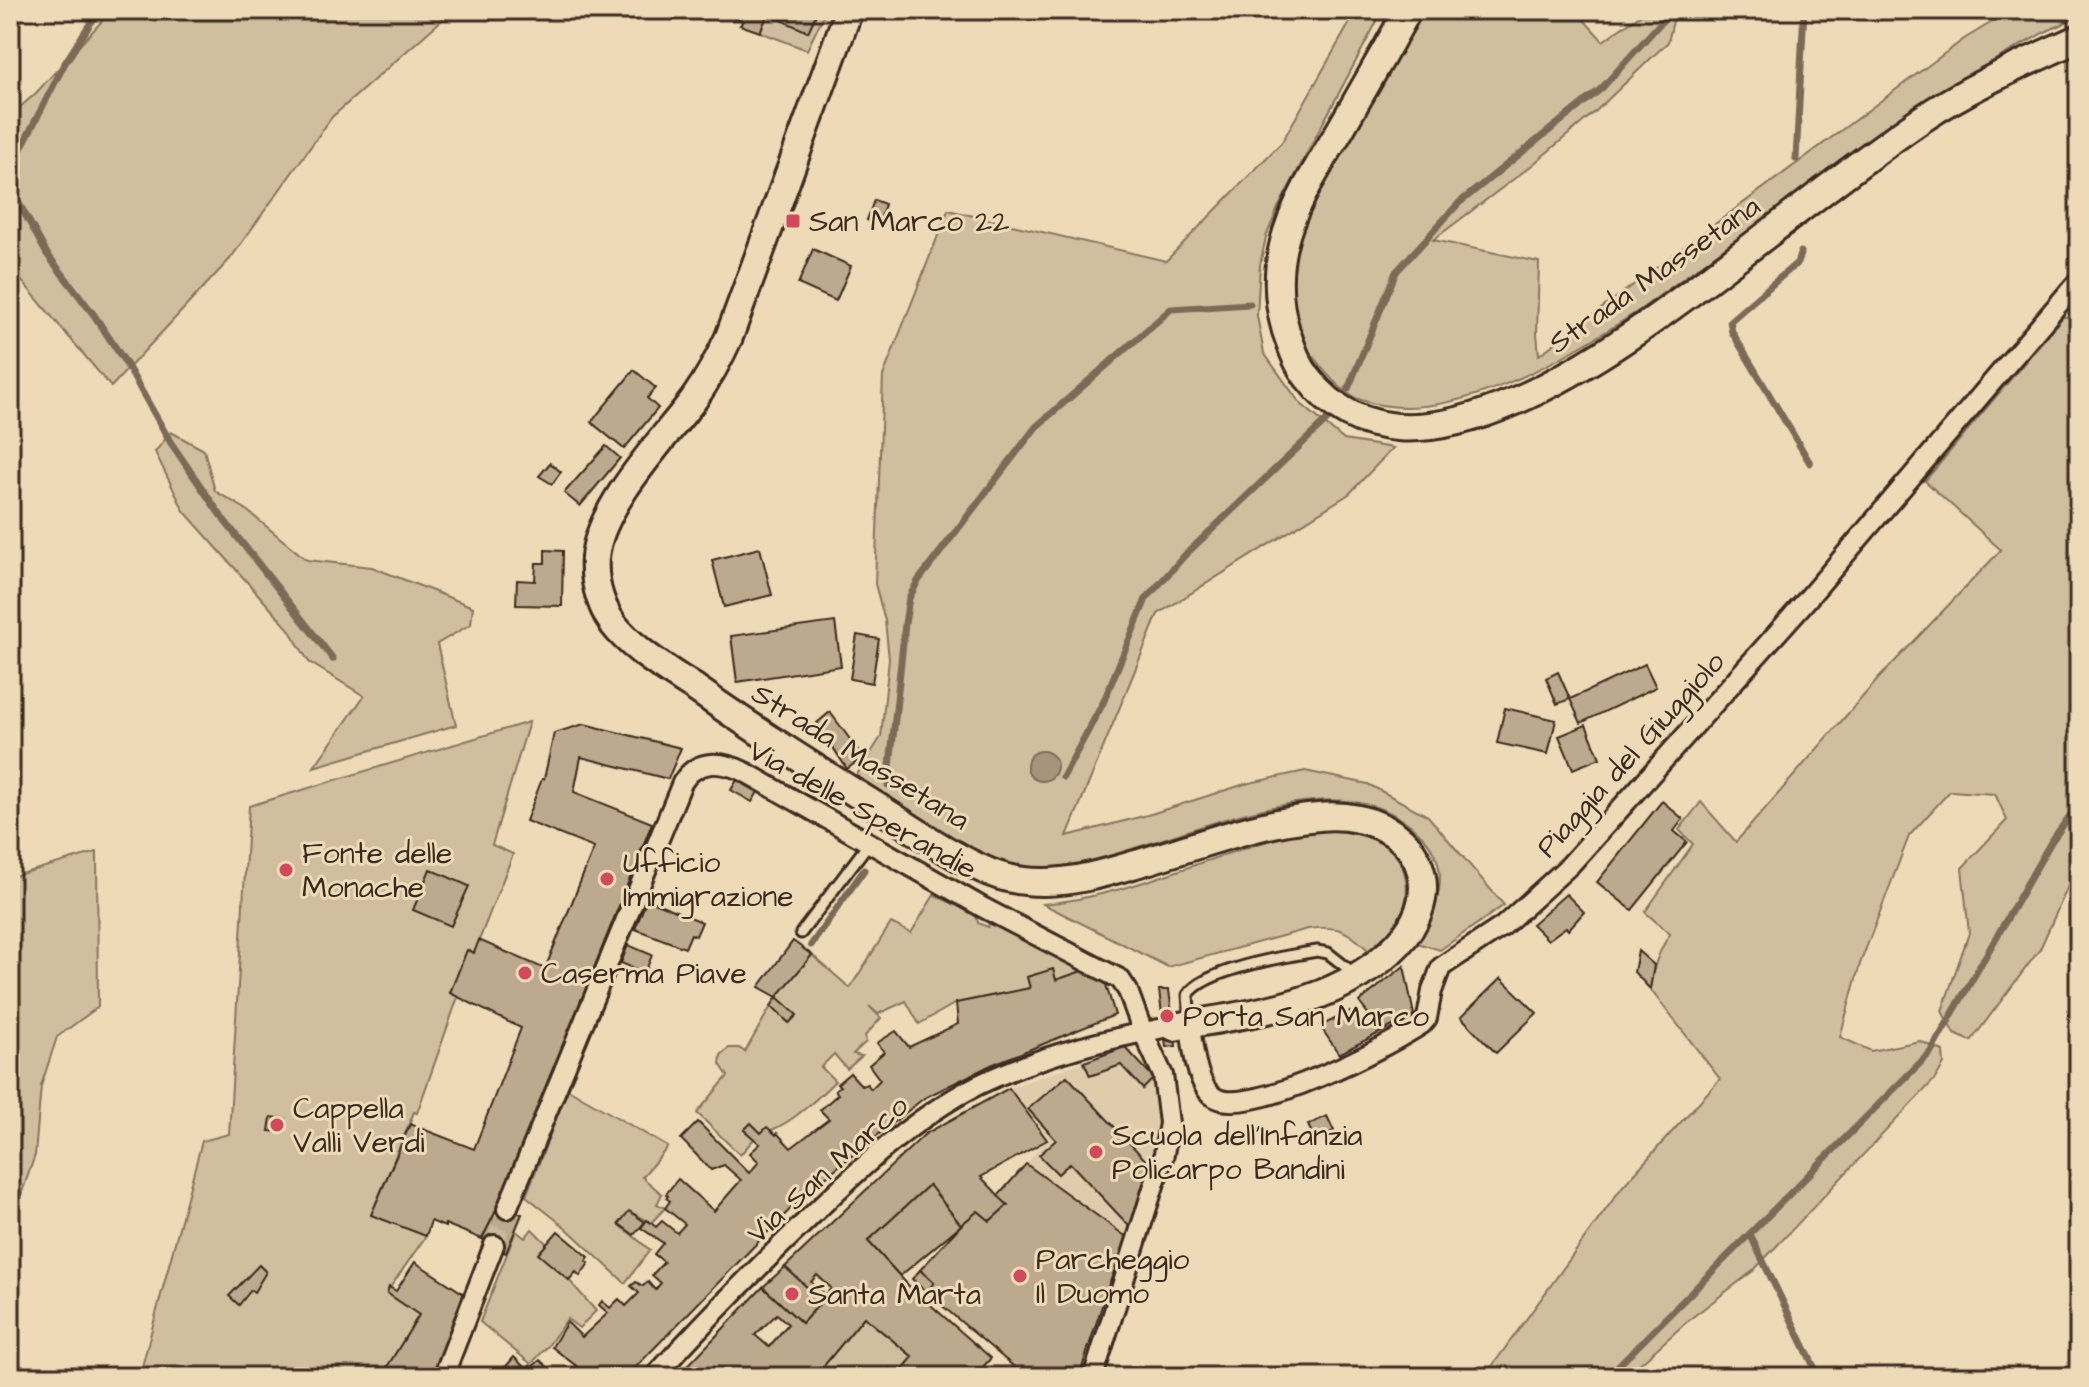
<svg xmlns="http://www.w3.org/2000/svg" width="2089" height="1387" font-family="'Architects Daughter',sans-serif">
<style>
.built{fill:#e0cbab}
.green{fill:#d1be9f;stroke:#86745e;stroke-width:2}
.water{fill:#a8947c;stroke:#7c6a56;stroke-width:2}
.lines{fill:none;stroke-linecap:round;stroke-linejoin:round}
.stream{stroke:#7c6a56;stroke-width:7}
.building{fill:#bda98d;stroke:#3b2a1e;stroke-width:2;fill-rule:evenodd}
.street-tunnel{stroke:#cbb799;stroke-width:18;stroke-dasharray:18 9;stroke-linecap:butt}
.lane-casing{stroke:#3b2a1e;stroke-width:15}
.street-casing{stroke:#3b2a1e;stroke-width:24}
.secondary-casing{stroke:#3b2a1e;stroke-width:32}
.lane{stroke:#efdab8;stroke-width:9}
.street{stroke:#efdab8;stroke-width:18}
.secondary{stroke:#efdab8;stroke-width:26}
.poi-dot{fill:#d1495b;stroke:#efdab8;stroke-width:3}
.labels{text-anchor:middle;stroke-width:6;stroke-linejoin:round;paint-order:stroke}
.poi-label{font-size:30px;fill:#3b2a1e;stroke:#efdab8;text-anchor:start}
.street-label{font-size:30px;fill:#3b2a1e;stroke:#efdab8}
</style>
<rect width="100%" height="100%" fill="#efdab8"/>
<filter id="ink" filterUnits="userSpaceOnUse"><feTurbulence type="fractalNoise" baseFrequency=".0125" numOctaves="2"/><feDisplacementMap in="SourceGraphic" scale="16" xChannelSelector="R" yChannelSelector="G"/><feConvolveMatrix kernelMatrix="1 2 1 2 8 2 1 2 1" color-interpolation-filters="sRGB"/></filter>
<g filter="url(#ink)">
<polygon class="built" points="1125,1047 1154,1078 1160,1140 1128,1238 1026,1164 1047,1140 1009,1088"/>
<g class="green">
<polygon points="112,10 447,10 442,20 332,117 230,259 111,387 10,267 10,116 36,93"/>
<polygon points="818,10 826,10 807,50 760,32 768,14 808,31"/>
<path d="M1357 10H1383L1278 208 1266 237 1260 265 1257 316 1264 353 1300 403 1344 440 1393 448 1349 494 1158 614 1067 836 1151 814 1245 784 1305 771 1368 784 1428 816 1504 905 1440 950 1417 943C1436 909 1454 872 1424 838 1334 738 1146 868 1038 868 987 869 901 804 856 776L881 737 889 659 885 621 875 584 883 376 948 210 1166 261 1282 142Z"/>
<path d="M1422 10H1575L1603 41 1647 10H1682L1674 17 1668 42 1596 111 1531 166 1433 240 1539 262 1537 333 1539 355 1964 39 2012 10H2079V16L2043 33 1938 92 1641 309C1570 356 1449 430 1361 400 1343 394 1327 375 1316 360 1295 335 1286 296 1293 263 1302 218 1325 182 1347 142 1372 98 1397 54 1422 10Z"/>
<path d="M2063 317H2079V862L2040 949 1971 1041 1954 1034 1942 1011 1969 933 1962 868 2007 820 1995 794 1950 791 1909 836 1860 964 1840 1037 1871 1051 1920 1041 1943 1051 1944 1064 1935 1079 1753 1271 1690 1319 1625 1377H1491L1490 1369 1623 1186 1720 1079 1650 989C1653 968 1658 952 1670 934L1645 912 1693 844 1679 830 1701 802 1736 842 1879 678 2001 550 1925 481Z"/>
<polygon points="171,432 204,450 215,491 244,508 307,560 372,567 473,607 471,624 437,644 456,725 314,767 364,696 309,662 288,628 184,511 155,452"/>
<polygon points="529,722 492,845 513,854 474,953 467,951 450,992 458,997 417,1113 414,1112 371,1215 426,1236 387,1292 419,1315 381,1377 144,1377 140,1374 202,1141 229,1134 249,806"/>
<path d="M1334 827C1348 830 1363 832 1376 838 1408 855 1416 896 1395 924 1388 934 1378 943 1369 951 1347 930 1339 925 1308 929L1168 967 1043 904C1144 895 1234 840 1334 827Z"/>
<polygon points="97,852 98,1007 57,1037 41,1086 35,1155 10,1227 10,877"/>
<path d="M934 895 976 914 978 923 988 927 990 921 1085 970 1056 980 1053 970 1027 977 1030 988 956 1003 919 1024 906 1001 878 1014 869 1006 881 1018 865 1036 866 1042 853 1054 862 1056 847 1069 834 1054 821 1067 835 1081C817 1099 786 1129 761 1133L751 1124 744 1130 754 1139 740 1155 697 1113 728 1076 720 1064 721 1055 729 1048H739L745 1052 771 1006 789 1023 796 1016 777 997 812 955 850 988 891 923 911 933Z"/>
<polygon points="568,1089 668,1147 642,1177 662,1194 657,1204 665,1208 651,1223 629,1211 619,1224 650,1250 625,1283 565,1227 526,1196"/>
<polygon points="532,1229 547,1244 539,1254 569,1280 596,1311 579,1328 567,1319 548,1346 531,1364 480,1322 516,1231 525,1238"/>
<polygon points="864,1317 913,1357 898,1375 890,1369 883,1377 821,1377 817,1374"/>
</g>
<circle class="water" cx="1042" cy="766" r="15"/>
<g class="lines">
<g class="stream">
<polyline points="1796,159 1804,10"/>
<polyline points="10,170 65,63 99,10"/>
<polyline points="10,187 47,254 94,315 125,362 171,443 221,516"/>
<polyline points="1801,252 1797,263 1730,321 1732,332 1810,463"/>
<polyline points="1348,389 1396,272 1459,203 1602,88 1672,10"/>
<polyline points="224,520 333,659"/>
<polyline points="1063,777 1103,703 1146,599 1185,555 1329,418"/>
<polyline points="888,785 905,624 909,598 918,581 1036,427 1171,309 1250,304"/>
<polyline points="811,945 864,870"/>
<polyline points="1750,1234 1819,1377"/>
<polyline points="1607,1377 1930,1053 2051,842 2079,803"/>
</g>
</g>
<g class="building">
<polygon points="730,10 759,10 768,14 760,32 740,25 743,21 728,14"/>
<polygon points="759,10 818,10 808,32"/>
<polygon points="874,200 885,204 879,224 867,220"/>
<polygon points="813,249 851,266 836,301 798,284"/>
<polygon points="634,370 656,388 647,398 658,408 624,449 591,422"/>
<polygon points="606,446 620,458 580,506 564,493"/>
<polygon points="550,463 561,472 552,484 539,476"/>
<polygon points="760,548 772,595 724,607 712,560"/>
<polygon points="545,550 563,551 562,606 516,605 517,580 535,581 536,563 545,563"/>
<polygon points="835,622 841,666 737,682 731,636"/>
<polygon points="857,635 879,639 872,683 850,679"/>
<polygon points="1645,664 1656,687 1581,723 1570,699"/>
<polygon points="1558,672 1570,699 1557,704 1546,678"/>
<polygon points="1505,708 1556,720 1548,754 1497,743"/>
<polygon points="830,712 863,757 847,769 817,723"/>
<polygon points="584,724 681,748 668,779 581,757 574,792 652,823 501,1201 482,1239 445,1224 445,1227 431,1221 426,1236 371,1215 410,1124 474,1149 521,1028 450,993 467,950 474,953 479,940 545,969 594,848 526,821 542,779 544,779 554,733"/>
<polygon points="1586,725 1600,758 1573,769 1559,736"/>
<polygon points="737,780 758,792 752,802 731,790"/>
<polygon points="1662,801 1683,819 1674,831 1687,842 1632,910 1597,882"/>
<polygon points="430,869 469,886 451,926 413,910"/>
<polygon points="1566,894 1584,912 1568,930 1566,927 1548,940 1532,924"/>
<polygon points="647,899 702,922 696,936 691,934 685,948 635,929"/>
<polygon points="793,941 812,955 777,997 759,987"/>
<polygon points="628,945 652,955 645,973 621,963"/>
<polygon points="1638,951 1654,965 1650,989 1634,972"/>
<polygon points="1404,966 1414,1015 1339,1054 1320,1026 1350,1012 1360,1025 1372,1019 1359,1002"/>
<polygon points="1053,969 1056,980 1085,970 1104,978 1115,1015 991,1065 924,1098 809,1190 626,1377 573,1377 580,1369 552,1347 567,1322 582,1337 608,1313 599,1305 602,1301 610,1308 619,1299 626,1306 639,1293 631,1286 636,1282 643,1286 648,1282 655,1290 661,1283 652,1275 664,1262 654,1254 663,1243 641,1228 647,1220 656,1227 662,1221 677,1233 685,1224 665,1208 670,1201 666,1198 668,1196 666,1194 678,1179 714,1211 741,1180 724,1165 711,1170 681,1139 698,1122 749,1173 759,1162 750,1153 760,1144 744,1130 751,1123 761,1133 767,1127 776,1135 777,1133 791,1148 829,1119 820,1110 838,1094 835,1090 840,1086 837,1084 850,1073 862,1086 867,1084 871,1089 880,1080 869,1065 884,1052 877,1043 896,1031 909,1047 958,1024 956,1003 1030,988 1027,977"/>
<polygon points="1501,978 1537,1013 1496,1053 1461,1017"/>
<polygon points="1159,990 1169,990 1176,1046 1166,1047"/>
<polygon points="777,997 797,1015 789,1023 771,1006"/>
<polygon points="1125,1047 1154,1078 1143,1089 1121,1065 1090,1076 1084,1062"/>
<polygon points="1067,1076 1151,1166 1131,1228 1070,1163 1058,1174 1039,1155 1056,1140 1028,1109"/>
<path d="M1009 1088 1047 1140 981 1177 1008 1205 990 1221 978 1211 961 1225 929 1185 868 1241 908 1285 991 1358 974 1377H883L890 1368 898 1375 913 1357 864 1317 817 1374 821 1377H677L763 1287 802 1323 822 1301 785 1267 925 1134ZM817 1275 831 1288 826 1295 811 1282ZM777 1314 788 1324 769 1347 755 1335Z"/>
<polygon points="1327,1116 1334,1131 1315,1140 1308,1125"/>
<polygon points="271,1117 286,1119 284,1132 269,1131"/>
<polygon points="1026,1164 1128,1238 1109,1284 1079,1377 1026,1377 926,1292 934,1283 920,1270 961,1225 978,1211 990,1221 1008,1205 998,1196"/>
<polygon points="929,1185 961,1225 900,1276 868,1241"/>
<polygon points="501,1201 504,1202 502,1207 522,1214 506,1253 503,1252 504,1250 486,1242 483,1245 485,1240 482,1239"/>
<polygon points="629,1211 645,1222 634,1235 619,1224"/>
<polygon points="558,1231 589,1257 586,1261 589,1263 580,1276 576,1272 569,1280 538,1254"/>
<polygon points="415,1262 464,1294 432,1377 381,1377 419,1315 387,1293 389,1287 396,1291"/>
<polygon points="259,1265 266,1272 254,1292 251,1290 239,1305 229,1296"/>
<polygon points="785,1267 822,1301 802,1323 763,1287"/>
<polygon points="920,1270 934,1283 926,1292 912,1279"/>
<polygon points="514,1357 526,1369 530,1366 532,1367 540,1360 558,1377 497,1377"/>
</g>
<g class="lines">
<polyline class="street-tunnel" points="494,1245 507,1209"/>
<defs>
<g id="lane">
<polyline points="801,933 869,843"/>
<path d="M1190 1022 1188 995C1204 969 1287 956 1317 951L1328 953 1356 975"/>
</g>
<g id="street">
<path d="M1190 1024C1192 1044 1196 1088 1216 1098 1252 1117 1389 1046 1422 1024L1427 1018 1432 991 1441 967 1503 926 1570 865 1804 603 2079 280"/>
<path d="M507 1209 682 783C697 758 722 761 745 772L982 907 1120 979 1128 991 1143 1032 1163 1075 1169 1123 1164 1154 1093 1377"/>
<polyline points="443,1377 494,1245"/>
<path d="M654 1377C703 1323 754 1271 807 1220 859 1169 913 1118 978 1085 1036 1057 1101 1040 1164 1028"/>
</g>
<g id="secondary">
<path d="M849 10 729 337C719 359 708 379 694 399 663 440 599 506 595 558 593 583 602 613 619 631 640 654 669 671 695 688 753 729 813 767 873 804 911 827 948 855 989 872 1006 879 1025 882 1043 882 1075 882 1105 873 1136 864 1195 847 1257 822 1319 817 1359 813 1410 828 1421 872 1428 898 1416 925 1398 944 1340 1005 1252 1013 1174 1027"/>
<path d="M1408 10C1386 50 1363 90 1340 130 1301 196 1262 250 1286 331 1292 348 1297 364 1308 378 1413 518 1650 323 1743 253 1802 208 1860 161 1922 119 1971 86 2025 63 2079 38"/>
</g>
</defs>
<use href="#lane" class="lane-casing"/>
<use href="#street" class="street-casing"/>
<use href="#secondary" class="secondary-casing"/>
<use href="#lane" class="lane"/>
<use href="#street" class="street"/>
<use href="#secondary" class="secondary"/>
</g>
</g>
<g class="poi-dot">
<rect x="785" y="213" width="16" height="16" rx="4"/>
<circle cx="286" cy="870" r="8"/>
<circle cx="607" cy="879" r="8"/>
<circle cx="525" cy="973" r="8"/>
<circle cx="1167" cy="1016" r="8"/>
<circle cx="277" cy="1125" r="8"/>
<circle cx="1096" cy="1152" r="8"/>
<circle cx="1020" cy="1276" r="8"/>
<circle cx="792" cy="1294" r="8"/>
</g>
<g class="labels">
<g class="poi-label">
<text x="809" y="231">San Marco 22</text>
<text x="302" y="863">Fonte delle<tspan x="302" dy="34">Monache</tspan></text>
<text x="623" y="872">Ufficio<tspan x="623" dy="34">Immigrazione</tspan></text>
<text x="541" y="983">Caserma Piave</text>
<text x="1183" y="1026">Porta San Marco</text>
<text x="293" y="1118">Cappella<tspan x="293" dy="34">Valli Verdi</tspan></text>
<text x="1112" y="1145">Scuola dell'Infanzia<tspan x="1112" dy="34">Policarpo Bandini</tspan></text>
<text x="1036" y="1269">Parcheggio<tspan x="1036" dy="34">Il Duomo</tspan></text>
<text x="808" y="1304">Santa Marta</text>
</g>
<g class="street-label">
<text transform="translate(1654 274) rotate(-35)" y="10">Strada Massetana</text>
<text transform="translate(1630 754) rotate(-48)" y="10">Piaggia del Giuggiolo</text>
<text transform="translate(861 756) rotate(32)" y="10">Strada Massetana</text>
<text transform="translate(863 809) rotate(29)" y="10">Via delle Sperandie</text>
<text transform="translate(827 1169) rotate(-42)" y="10">Via San Marco</text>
</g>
</g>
<rect width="2089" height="1387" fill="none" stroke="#efdab8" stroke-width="40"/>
<rect x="20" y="20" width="2049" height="1347" fill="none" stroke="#3b2a1e" stroke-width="3" filter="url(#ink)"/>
</svg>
